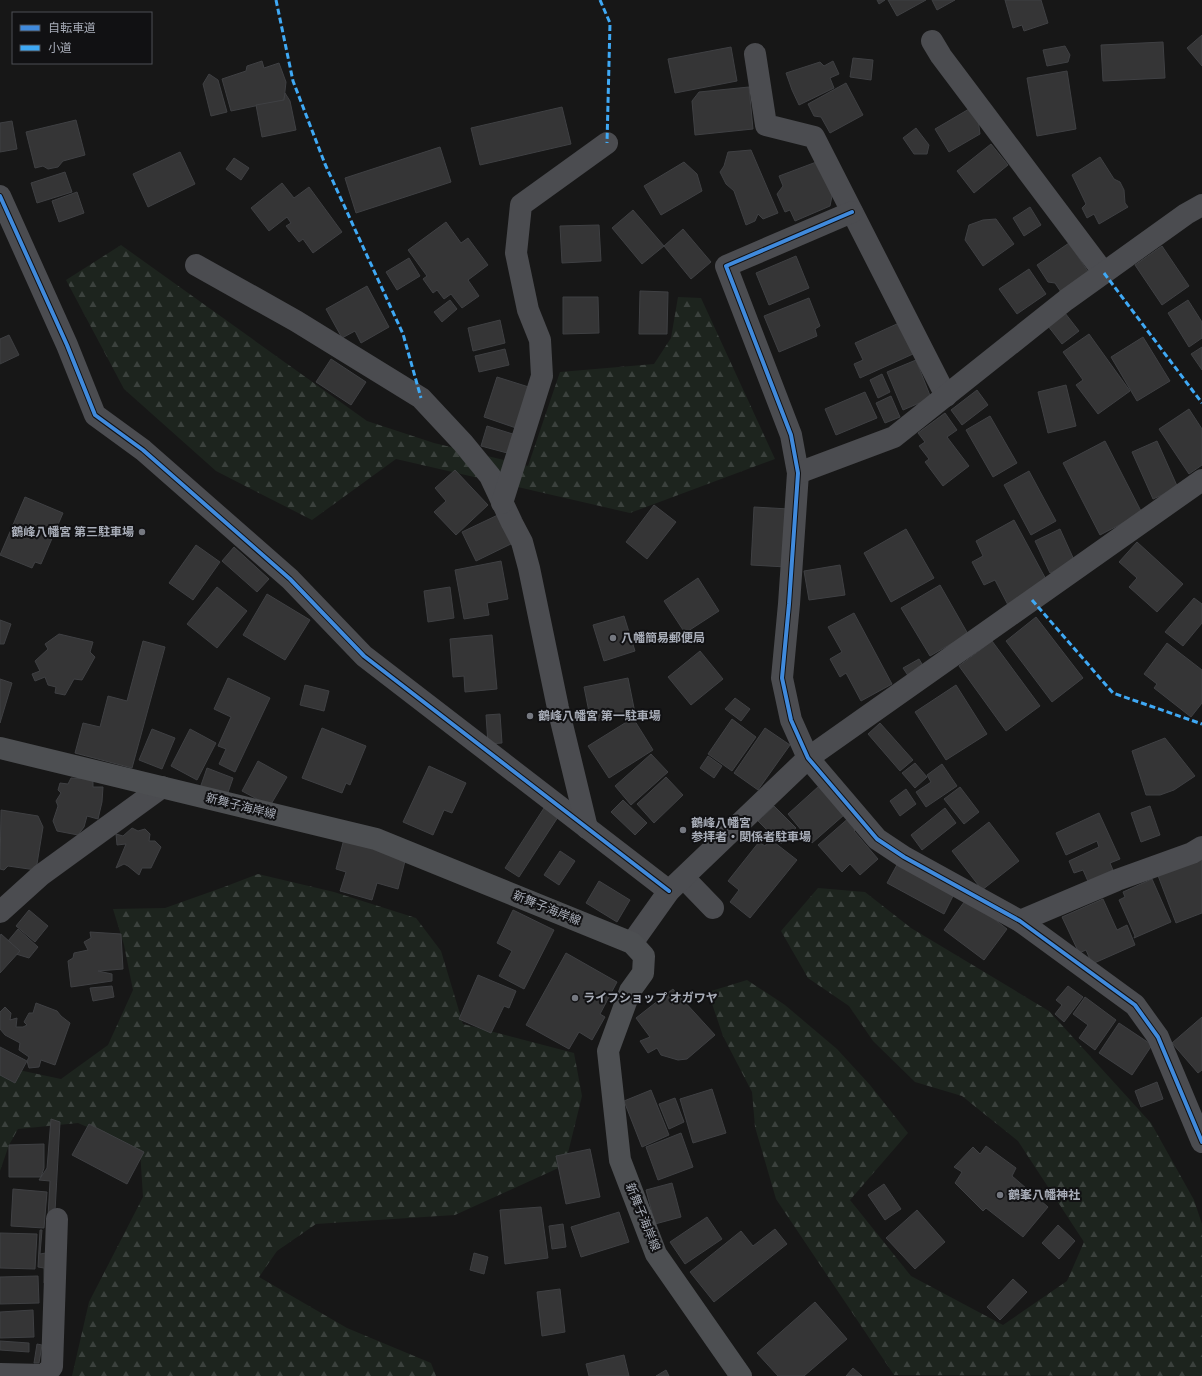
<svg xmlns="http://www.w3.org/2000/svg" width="1202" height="1376" font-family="'Fira Sans','Noto Sans JP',sans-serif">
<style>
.forest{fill:url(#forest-firs)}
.building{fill:#353536;stroke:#3f4043}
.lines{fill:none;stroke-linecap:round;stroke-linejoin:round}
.minor{stroke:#4b4c50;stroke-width:22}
.major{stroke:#4d4f52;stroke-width:22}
.quiet{stroke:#3fa9f5;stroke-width:3;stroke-dasharray:6 3;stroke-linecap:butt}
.cycleway-casing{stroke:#111113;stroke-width:6}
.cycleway{stroke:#408adc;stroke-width:4}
.poi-dot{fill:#757880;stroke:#111113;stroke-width:1.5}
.labels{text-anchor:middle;stroke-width:4;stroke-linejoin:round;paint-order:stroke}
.poi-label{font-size:12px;font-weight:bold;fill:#a8adb8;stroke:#111113;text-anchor:start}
.street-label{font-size:12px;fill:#a8adb8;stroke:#111113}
</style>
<defs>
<pattern id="forest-firs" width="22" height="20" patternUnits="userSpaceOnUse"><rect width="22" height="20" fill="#1d241e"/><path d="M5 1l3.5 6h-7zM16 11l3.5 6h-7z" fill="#3b413d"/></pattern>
</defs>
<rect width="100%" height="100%" fill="#171717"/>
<g class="forest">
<polygon points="121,245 367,421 434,443 528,466 560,372 654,364 671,338 678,297 701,298 775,459 630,513 396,459 312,520 216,471 124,389 66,280"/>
<polygon points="258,874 334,892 416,918 441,951 463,1024 574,1053 582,1096 565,1165 455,1215 316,1224 277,1251 259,1277 347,1328 431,1363 436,1376 72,1376 89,1302 143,1197 140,1150 78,1123 18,1129 9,1145 0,1171 0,1066 61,1079 108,1045 133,990 124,945 113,909 165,908 224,887"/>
<polygon points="818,888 865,892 911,928 1049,1011 1151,1123 1194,1200 1202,1224 1202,1376 894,1375 776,1199 755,1127 752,1092 723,1036 708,992 747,980 785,1005 837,1049 870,1085 908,1133 850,1200 911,1276 1003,1325 1067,1281 1084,1242 1018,1141 962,1096 915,1082 873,1041 849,1006 808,978 781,931"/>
</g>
<g class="building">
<polygon points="877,0 885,0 879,4"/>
<polygon points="888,0 926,0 897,16"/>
<polygon points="932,0 955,0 937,10"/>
<polygon points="1005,0 1041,0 1048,23 1024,31 1022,25 1013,28"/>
<polygon points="1202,35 1202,66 1187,48"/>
<polygon points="1163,42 1165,78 1103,81 1101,45"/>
<polygon points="1065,46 1070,55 1068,62 1047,66 1043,50"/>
<polygon points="731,47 737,81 675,93 668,59"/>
<polygon points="853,58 873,60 871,80 850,77"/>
<polygon points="262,61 264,68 279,63 286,82 284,100 231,111 222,79 246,71 247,66"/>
<polygon points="833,61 839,74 830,78 834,88 799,105 792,90 786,73 820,62 824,66"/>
<polygon points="1067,71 1076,129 1037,136 1027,78"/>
<polygon points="209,74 218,80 227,112 211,116 203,84"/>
<polygon points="846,83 863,115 830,133 821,117 814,116 808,104"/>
<polygon points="749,87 753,129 695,135 692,101 699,92"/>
<polygon points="285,93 290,101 296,130 262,137 256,105 284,100"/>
<polygon points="562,107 571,144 480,165 471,128"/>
<polygon points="969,109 978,119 980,134 949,152 935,129"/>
<polygon points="76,120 85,155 63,161 58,167 48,169 43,166 35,168 26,132"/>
<polygon points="12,121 17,149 0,152 0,123"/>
<polygon points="916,128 929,145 927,154 914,154 903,138"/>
<polygon points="991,144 1008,165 974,193 957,171"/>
<polygon points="440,147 451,182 356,213 345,178"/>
<polygon points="751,150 778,213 763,219 758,214 755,221 746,225 734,191 726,184 720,172 724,166 728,152"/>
<polygon points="180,152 195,184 148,207 133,174"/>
<polygon points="1100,157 1114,179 1120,182 1124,190 1125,203 1128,207 1099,224 1094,214 1087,218 1082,208 1086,204 1072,175"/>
<polygon points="234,158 249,168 241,180 226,169"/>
<polygon points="819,161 832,196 830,206 795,221 790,210 785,212 777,194 783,186 779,176"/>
<polygon points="684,162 697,174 702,191 661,215 644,186"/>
<polygon points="65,172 72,192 37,203 31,183"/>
<polygon points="282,183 294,198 309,187 342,232 313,253 303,239 299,242 286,226 291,223 287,217 269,231 251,208"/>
<polygon points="77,192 84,213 59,222 52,201"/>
<polygon points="1030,207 1041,225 1024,236 1013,218"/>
<polygon points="633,210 664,246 642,264 612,228"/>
<polygon points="996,219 1014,244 983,266 965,240 969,225 983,220"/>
<polygon points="446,222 461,243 468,238 488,265 468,280 479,296 462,308 451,294 444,299 437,290 433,293 423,279 427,276 408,250"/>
<polygon points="599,225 601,261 562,263 560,226"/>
<polygon points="683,229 711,262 691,279 664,246"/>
<polygon points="1069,243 1089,273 1061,292 1055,283 1048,282 1037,265"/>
<polygon points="1162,246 1189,286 1162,305 1135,265"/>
<polygon points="796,256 809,288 769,305 756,273"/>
<polygon points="409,258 420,276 397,290 386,272"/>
<polygon points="1029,269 1046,294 1017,314 999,289"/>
<polygon points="367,286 389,327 361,343 355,331 342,338 326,309"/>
<polygon points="640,291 668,292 667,334 639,334"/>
<polygon points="563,297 598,297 599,333 563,334"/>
<polygon points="809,298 820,326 815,329 817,336 779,352 764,316"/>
<polygon points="450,300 457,309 442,322 434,312"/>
<polygon points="1188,300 1202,322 1202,338 1189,347 1168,313"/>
<polygon points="1065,313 1079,331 1062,344 1048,326"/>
<polygon points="500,320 505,343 473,351 468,328"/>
<polygon points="899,323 913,354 860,378 854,364 863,360 855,343"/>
<polygon points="1089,334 1130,391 1098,414 1076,385 1083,380 1063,352"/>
<polygon points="9,335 19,355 0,364 0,339"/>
<polygon points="1143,337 1170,381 1137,401 1111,357"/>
<polygon points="1202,347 1202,370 1191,354"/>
<polygon points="505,349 509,365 479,372 475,356"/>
<polygon points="331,359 366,382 351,405 316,382"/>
<polygon points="916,360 931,398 903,410 887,372"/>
<polygon points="882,374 890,392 878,398 870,380"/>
<polygon points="497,377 532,388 519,429 484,417"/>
<polygon points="1066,385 1076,426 1048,433 1038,392"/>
<polygon points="977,390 988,405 962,425 951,410"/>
<polygon points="865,392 877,418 836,435 825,409"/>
<polygon points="891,396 900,417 885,423 876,403"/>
<polygon points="1189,409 1202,429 1202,465 1189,474 1159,429"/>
<polygon points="945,413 957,430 947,437 969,466 943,486 925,462 929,459 919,446 925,442 918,433"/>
<polygon points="990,416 1017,463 993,477 966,430"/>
<polygon points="487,426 516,435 511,454 481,446"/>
<polygon points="1105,441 1142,513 1100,535 1063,463"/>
<polygon points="1157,441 1178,488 1153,499 1132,452"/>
<polygon points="455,470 488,505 456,535 434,512 446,501 435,488"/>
<polygon points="1029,471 1056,521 1031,535 1004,485"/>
<polygon points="25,497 63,513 41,564 35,562 32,568 0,555"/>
<polygon points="654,505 676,522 647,559 626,542"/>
<polygon points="754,507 789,509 786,567 751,565"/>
<polygon points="502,513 515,542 476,561 462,532"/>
<polygon points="1014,520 1048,583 1008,605 995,580 984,585 972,562 983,556 976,541"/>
<polygon points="906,529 934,578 891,602 864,553"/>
<polygon points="1060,529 1075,562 1050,573 1035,541"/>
<polygon points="1137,542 1183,584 1157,612 1129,587 1137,578 1119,562"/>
<polygon points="196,545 220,562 193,600 169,583"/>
<polygon points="234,547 269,579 257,592 222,561"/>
<polygon points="501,561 508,599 487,603 489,615 464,619 455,570"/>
<polygon points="840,565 845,595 809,600 804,571"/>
<polygon points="698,578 719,611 685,633 664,601"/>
<polygon points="940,585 968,634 930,656 901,608"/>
<polygon points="217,587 247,611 217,648 187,624"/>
<polygon points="450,587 454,618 428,622 424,591"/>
<polygon points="267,594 310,620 285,660 243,635"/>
<polygon points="1194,598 1202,604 1202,623 1183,646 1165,632"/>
<polygon points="854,613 892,684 861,701 846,673 840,677 830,659 842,652 828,627"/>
<polygon points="624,616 635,651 604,661 593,625"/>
<polygon points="1036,617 1083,678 1052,702 1006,641"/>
<polygon points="0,620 11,624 4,644 0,644"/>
<polygon points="59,634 93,642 90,652 95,657 82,680 74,679 65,695 55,693 56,687 48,685 45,677 35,681 32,674 40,671 35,661 48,649 45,644"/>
<polygon points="492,635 497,689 465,692 464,676 453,677 450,639"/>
<polygon points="143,641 165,647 132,768 75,753 83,723 100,727 108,696 127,701"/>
<polygon points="992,641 1040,706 1006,731 959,666"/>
<polygon points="1167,643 1202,670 1202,703 1191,717 1154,688 1157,684 1144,674"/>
<polygon points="700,651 723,679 691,705 668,677"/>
<polygon points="919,659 925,669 909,677 903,668"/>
<polygon points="228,678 270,698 235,772 219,764 226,749 218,746 231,717 214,709"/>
<polygon points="628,678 635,713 591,722 584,687"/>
<polygon points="0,679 12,683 0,723"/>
<polygon points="305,685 329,691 324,711 300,705"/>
<polygon points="956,685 987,734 946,760 915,712"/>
<polygon points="735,698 750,709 741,721 725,709"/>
<polygon points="500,714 502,743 488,744 486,715"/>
<polygon points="633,718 653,750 609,778 588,746"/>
<polygon points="732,719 756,737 732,771 708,754"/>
<polygon points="880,723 913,760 900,771 868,734"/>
<polygon points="322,728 366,746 350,785 346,783 342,793 302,778"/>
<polygon points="765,728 790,745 758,790 734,773"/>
<polygon points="152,729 175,738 162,769 139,760"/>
<polygon points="190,729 216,743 197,780 171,766"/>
<polygon points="1165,738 1195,776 1174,790 1160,795 1146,795 1132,751"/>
<polygon points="651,754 668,772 631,805 615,786"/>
<polygon points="708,756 722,766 714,778 700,768"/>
<polygon points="258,761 287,777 270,806 242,791"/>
<polygon points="915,763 927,777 915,788 902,773"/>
<polygon points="942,764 957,786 926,807 916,792 931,782 927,775"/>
<polygon points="429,766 466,783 452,813 444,810 433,835 403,822"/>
<polygon points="207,768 233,778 225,801 199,791"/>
<polygon points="666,777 683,795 654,823 637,804"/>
<polygon points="71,778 93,779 93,787 103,787 102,802 98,819 87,816 84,827 78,835 57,831 53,821 58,806 56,801 61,793 58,790 60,783 68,784"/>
<polygon points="819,786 844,815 812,843 788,814"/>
<polygon points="960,787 979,812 964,824 944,799"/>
<polygon points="906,789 916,804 900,816 890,801"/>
<polygon points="623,800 647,823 635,835 611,812"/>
<polygon points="774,806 796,828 781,844 758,821"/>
<polygon points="1150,806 1160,835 1141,842 1131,813"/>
<polygon points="544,808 558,817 519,877 505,868"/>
<polygon points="945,808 956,823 922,850 911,835"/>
<polygon points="1,810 38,816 43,827 36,870 8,866 4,870 0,869"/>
<polygon points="1099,813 1120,859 1110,863 1115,875 1090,886 1083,870 1074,873 1069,861 1099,847 1097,841 1066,855 1056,833"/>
<polygon points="851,816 859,826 854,831 878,859 860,875 850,864 842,872 818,845"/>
<polygon points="989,822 1019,861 982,890 952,851"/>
<polygon points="132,828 138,831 145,829 150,834 149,841 155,841 161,847 151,868 142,868 139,875 128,866 124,864 116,868 126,844 117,845 116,834 123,836"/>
<polygon points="344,839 406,857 398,889 377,883 372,900 340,891 346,872 336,869"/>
<polygon points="770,839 797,860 750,918 730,902 739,890 728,881 759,842 765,846"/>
<polygon points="560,851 575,861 559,885 544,875"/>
<polygon points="1200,857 1202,861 1202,913 1176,923 1157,873"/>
<polygon points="899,861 955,892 944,914 887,883"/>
<polygon points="1152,879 1171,922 1134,938 1135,936 1119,900 1125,897 1123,892"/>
<polygon points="599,881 630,900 617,922 586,903"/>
<polygon points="967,898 1007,929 984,960 944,930"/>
<polygon points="1103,899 1117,930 1127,925 1135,945 1092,964 1086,950 1079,953 1062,917"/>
<polygon points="29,910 48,926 35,942 16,926"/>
<polygon points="513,910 554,930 524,989 499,976 512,951 497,943"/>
<polygon points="18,929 38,947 29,958 16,954 20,951 8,941"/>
<polygon points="90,932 121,934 123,969 98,971 112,974 112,981 71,987 68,961 73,958 74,953 88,950 84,942 91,938"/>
<polygon points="1,934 20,951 0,973 0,936"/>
<polygon points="566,953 617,982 600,1014 605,1017 592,1040 579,1032 569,1049 526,1025"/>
<polygon points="478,975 516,991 509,1008 504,1006 491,1033 459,1019"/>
<polygon points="112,986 114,997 93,1001 90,988"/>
<polygon points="1068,986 1083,997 1064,1022 1055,1014 1062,1005 1056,1000"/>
<polygon points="673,989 715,1035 687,1059 678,1060 661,1055 657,1048 648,1053 640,1041 650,1037 636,1018"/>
<polygon points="1085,997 1116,1020 1095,1050 1079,1038 1088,1025 1073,1014"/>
<polygon points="36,1003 57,1011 61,1016 70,1023 55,1065 41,1060 39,1067 29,1068 27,1061 29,1057 19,1050 20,1043 5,1035 0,1029 0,1012 5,1007 11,1013 10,1020 17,1018 16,1027 23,1027 27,1025 24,1022 29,1013 33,1013"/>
<polygon points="1202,1017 1202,1070 1198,1073 1172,1043"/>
<polygon points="1119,1023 1152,1045 1132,1075 1099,1053"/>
<polygon points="0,1047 27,1061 15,1083 0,1075"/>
<polygon points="1157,1082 1163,1099 1141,1107 1135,1091"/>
<polygon points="712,1089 726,1133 693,1143 680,1099"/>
<polygon points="651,1090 669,1135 642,1147 624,1101"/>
<polygon points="675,1098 684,1122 669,1129 659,1104"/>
<polygon points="51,1119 60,1122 51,1283 44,1283 44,1268 38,1267 40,1230 42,1230 40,1254 46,1253 50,1181 39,1180 47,1168"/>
<polygon points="89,1124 144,1152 127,1184 72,1155"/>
<polygon points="681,1133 693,1167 658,1180 646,1147"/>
<polygon points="44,1144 44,1168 41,1177 9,1177 9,1145"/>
<polygon points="986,1146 1016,1168 1012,1176 1048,1207 1023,1237 986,1208 983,1211 955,1183 962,1172 954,1167 973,1147 980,1154"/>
<polygon points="590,1149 600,1197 566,1204 556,1156"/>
<polygon points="672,1183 681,1217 655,1224 646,1190"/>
<polygon points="884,1184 901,1209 885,1220 868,1195"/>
<polygon points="13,1189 47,1192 44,1228 11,1226"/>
<polygon points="541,1207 548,1258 505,1264 500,1210"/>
<polygon points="917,1210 945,1242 915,1269 886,1238"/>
<polygon points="619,1212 629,1242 581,1257 571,1227"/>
<polygon points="707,1217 722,1239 685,1264 670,1242"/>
<polygon points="563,1224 566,1247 552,1249 549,1226"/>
<polygon points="1058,1225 1075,1241 1059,1259 1042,1243"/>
<polygon points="775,1229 787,1244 714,1302 690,1272 741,1231 753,1246"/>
<polygon points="0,1233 37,1234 35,1269 0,1268"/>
<polygon points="474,1253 488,1257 484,1274 470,1270"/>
<polygon points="38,1276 39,1303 0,1304 0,1277"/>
<polygon points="1013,1279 1027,1292 1000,1320 987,1307"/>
<polygon points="560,1289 565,1332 542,1336 537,1292"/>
<polygon points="815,1302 847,1339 804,1376 778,1376 757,1353"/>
<polygon points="33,1310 34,1337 0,1338 0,1312"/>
<polygon points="0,1341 29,1343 29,1352 0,1350"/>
<polygon points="37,1344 42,1345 39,1363 34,1363"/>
<polygon points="624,1355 629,1376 589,1376 586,1364"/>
<polygon points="853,1368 862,1376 846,1376"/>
<polygon points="666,1370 669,1376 656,1376"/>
</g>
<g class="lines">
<g class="minor">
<polyline points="932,41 941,56 1104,273"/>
<polyline points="755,54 766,125 814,137 946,396"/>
<polyline points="0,196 67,345 95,415 143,450 290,579 364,656 669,891"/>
<polyline points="852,212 726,266 791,435 798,473 789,604 782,678 791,720 808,758 877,839 904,857 1020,921 1135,1005 1158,1037 1202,1142"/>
<polyline points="196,265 296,321 421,398 463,443 490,476 512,523 522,542 529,568 558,708 587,828"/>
<polyline points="798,473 894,437 1066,300 1186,214 1202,205"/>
<polyline points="502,503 542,376 540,340 528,310 516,253 521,205 607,143"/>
<polyline points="684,878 713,908"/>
<polyline points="0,912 41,875 162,787"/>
<polyline points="1020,921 1117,880 1192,853 1202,847"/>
<polyline points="632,943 669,891 808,758 1202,480"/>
<polyline points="0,1374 44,1375 52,1367 57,1219"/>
</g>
<polyline class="major" points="0,748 376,839 632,943 644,956 643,973 630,991 608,1051 620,1160 656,1254 741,1376"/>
<g class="quiet">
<polyline points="276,0 293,81 325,164 403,334 421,398"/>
<polyline points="600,0 610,23 607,143"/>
<polyline points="1104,273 1202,403"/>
<polyline points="1032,600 1113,693 1202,724"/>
</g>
<defs>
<g id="cycleway">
<polyline points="0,196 67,345 95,415 143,450 290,579 364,656 669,891"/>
<polyline points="852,212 726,266 791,435 798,473 789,604 782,678 791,720 808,758 877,839 904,857 1020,921 1135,1005 1158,1037 1202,1142"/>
</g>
</defs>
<use href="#cycleway" class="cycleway-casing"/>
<use href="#cycleway" class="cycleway"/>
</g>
<g class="poi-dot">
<circle cx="142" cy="532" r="4"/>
<circle cx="613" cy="638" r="4"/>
<circle cx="530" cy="716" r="4"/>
<circle cx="683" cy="830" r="4"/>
<circle cx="575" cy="998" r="4"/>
<circle cx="1000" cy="1195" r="4"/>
</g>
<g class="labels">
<g class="poi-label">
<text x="134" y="536" text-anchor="end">鶴峰八幡宮 第三駐車場</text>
<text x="621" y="642">八幡簡易郵便局</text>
<text x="538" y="720">鶴峰八幡宮 第一駐車場</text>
<text x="691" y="827">鶴峰八幡宮<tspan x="691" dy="14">参拝者・関係者駐車場</tspan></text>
<text x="583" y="1002">ライフショップ オガワヤ</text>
<text x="1008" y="1199">鶴峯八幡神社</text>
</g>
<g class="street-label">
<text transform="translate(241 806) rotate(14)" y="4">新舞子海岸線</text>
<text transform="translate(547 908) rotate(22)" y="4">新舞子海岸線</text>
<text transform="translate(643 1217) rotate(68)" y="4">新舞子海岸線</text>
</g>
</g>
<rect x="12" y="12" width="140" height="52" fill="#111113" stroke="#4d4f55"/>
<rect x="20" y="25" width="20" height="6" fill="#408adc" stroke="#4d4f55"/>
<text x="48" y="32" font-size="12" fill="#a8adb8">自転車道</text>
<rect x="20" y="45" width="20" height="6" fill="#3fa9f5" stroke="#4d4f55"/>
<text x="48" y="52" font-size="12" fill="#a8adb8">小道</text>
</svg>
